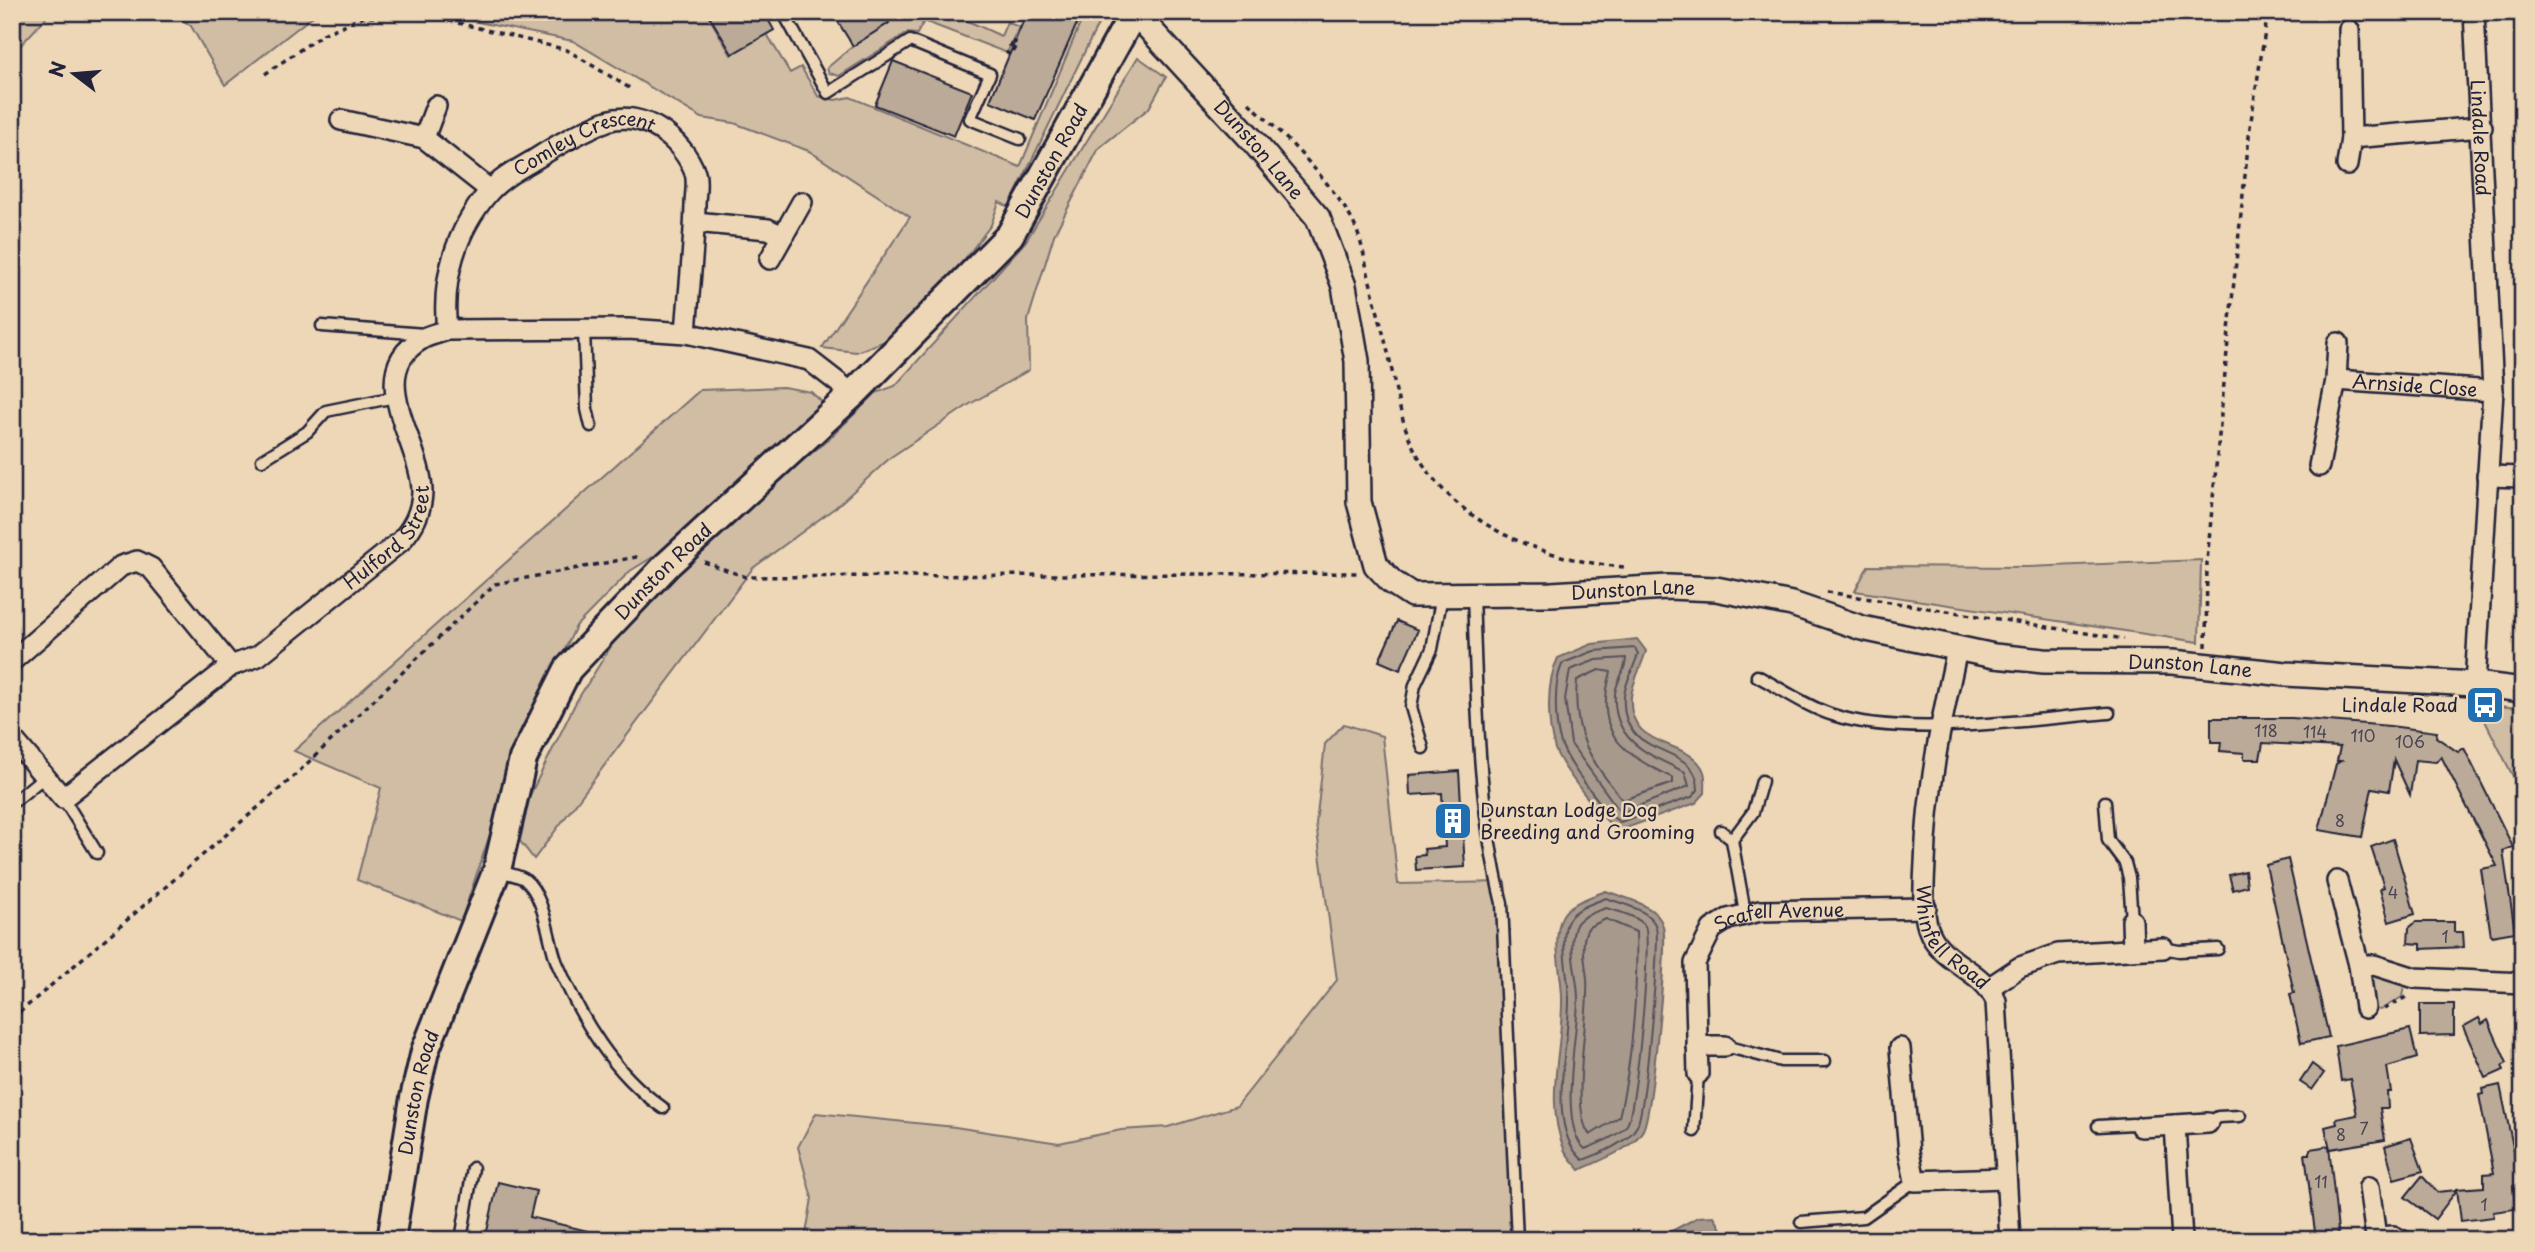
<svg xmlns="http://www.w3.org/2000/svg" width="2535" height="1252" font-family="'Playpen Sans',sans-serif">
<style>
.green{fill:#d0bda4;stroke:#797070;stroke-width:2}
.water{fill:#a7998c;stroke:#72696c;stroke-width:2}
.lines{fill:none;stroke-linecap:round;stroke-linejoin:round}
.shore{stroke:#57525b;stroke-width:2}
.building{fill:#baaa97;stroke:#22223b;stroke-width:2}
.service-casing{stroke:#22223b;stroke-width:15}
.minor-casing{stroke:#22223b;stroke-width:24}
.tertiary-casing{stroke:#22223b;stroke-width:28}
.secondary-casing{stroke:#22223b;stroke-width:32}
.path{stroke:#22223b;stroke-width:3.5;stroke-dasharray:5 5;stroke-linecap:butt}
.service{stroke:#edd7b6;stroke-width:10}
.minor{stroke:#edd7b6;stroke-width:19}
.tertiary{stroke:#edd7b6;stroke-width:23}
.secondary{stroke:#edd7b6;stroke-width:26}
.labels{text-anchor:middle;stroke-width:5;stroke-linejoin:round;paint-order:stroke}
.number-label{font-size:16px;fill:#484452}
.street-label{font-size:19px;fill:#22223b;stroke:#edd7b6}
.poi-label{font-size:19px;fill:#22223b;stroke:#edd7b6;text-anchor:end}
</style>
<rect width="100%" height="100%" fill="#edd7b6"/>
<filter id="ink" filterUnits="userSpaceOnUse"><feTurbulence type="fractalNoise" baseFrequency=".0143" numOctaves="2"/><feDisplacementMap in="SourceGraphic" scale="14" xChannelSelector="R" yChannelSelector="G"/><feConvolveMatrix kernelMatrix="1 2 1 2 8 2 1 2 1" color-interpolation-filters="sRGB"/></filter>
<g filter="url(#ink)">
<g class="green">
<polygon points="12,12 51,12 12,55"/>
<polygon points="172,12 318,12 225,85 191,26"/>
<polygon points="427,12 706,12 731,55 767,34 790,73 801,67 818,96 835,100 850,97 1020,167 1085,12 1104,12 1009,207 999,202 991,225 948,281 888,340 856,352 822,348 910,217 809,151 734,123 702,118 573,41"/>
<path d="M882 12H897L900 16C931 0 972 23 1001 36L1007 22 1019 27 1007 53 924 21 917 34 907 33 839 76 829 73 827 68 853 46 888 24Z"/>
<polygon points="1138,57 1166,77 1149,108 1099,148 1054,235 1028,320 1029,370 970,404 891,457 836,507 753,568 534,859 520,841 530,795 576,702 620,632 687,555 829,439 876,393 895,386 1026,241"/>
<polygon points="783,387 811,392 822,402 812,423 697,530 630,571 576,626 519,747 461,921 357,880 381,788 294,751 700,390"/>
<polygon points="2201,560 2199,642 1855,591 1868,566 2028,567"/>
<polygon points="2481,705 2523,708 2523,796 2479,709"/>
<polygon points="1344,724 1382,736 1398,884 1505,882 1509,932 1514,1240 805,1240 812,1198 798,1147 816,1113 955,1127 1059,1143 1121,1130 1168,1127 1237,1106 1337,980 1316,824 1325,744"/>
<polygon points="2371,975 2404,985 2402,997 2380,1010 2375,1009 2368,984"/>
</g>
<g class="water">
<path d="M1637 639 1646 651C1642 665 1632 683 1631 697 1627 752 1691 737 1704 772 1706 778 1705 787 1705 793L1696 803 1618 831C1602 819 1562 768 1555 749 1547 724 1546 682 1558 658L1592 644Z"/>
<path d="M1606 891C1624 898 1657 904 1663 926 1668 945 1652 1113 1643 1130 1632 1150 1600 1160 1580 1170 1575 1164 1567 1156 1564 1149 1544 1100 1563 1048 1562 999 1562 973 1552 943 1561 919 1567 903 1591 897 1606 891Z"/>
<polygon points="1714,1216 1727,1240 1655,1240 1698,1217"/>
</g>
<g class="lines">
<g class="shore">
<path d="M1635 648 1638 654C1634 667 1625 683 1624 696 1619 764 1698 738 1698 790L1692 797 1620 822 1609 815C1594 794 1573 771 1563 748 1554 729 1553 681 1563 663L1594 651Z"/>
<path d="M1626 658C1626 671 1616 681 1615 694 1612 741 1649 755 1685 772L1689 786 1621 813 1571 744 1565 699 1570 670 1596 660Z"/>
<path d="M1599 670 1611 672C1593 733 1621 753 1673 778V783L1623 800C1590 760 1572 734 1577 680Z"/>
<path d="M1606 898C1622 904 1650 909 1656 927 1660 945 1645 1110 1637 1126 1628 1143 1599 1154 1583 1160 1544 1128 1570 1042 1569 999 1569 979 1558 936 1569 919 1576 908 1594 903 1606 898Z"/>
<path d="M1606 908C1617 911 1638 916 1645 926 1652 939 1636 1110 1627 1125 1619 1136 1597 1144 1585 1149 1558 1127 1577 1034 1578 1002 1579 979 1567 950 1575 927 1579 916 1596 912 1606 908Z"/>
<path d="M1606 919 1636 932C1638 987 1632 1064 1619 1117L1590 1135C1569 1110 1590 1014 1587 979 1586 965 1579 939 1589 927Z"/>
</g>
</g>
<g class="building">
<polygon points="707,12 764,12 774,30 732,54"/>
<polygon points="832,12 882,12 889,23 853,46"/>
<polygon points="1027,12 1082,12 1035,120 990,101"/>
<polygon points="893,61 972,92 954,136 875,105"/>
<polygon points="1397,621 1418,630 1400,670 1379,661"/>
<polygon points="2211,718 2292,718 2390,726 2437,732 2436,737 2458,752 2464,748 2513,847 2503,851 2515,932 2491,936 2481,869 2497,866 2441,756 2436,762 2415,760 2410,795 2394,760 2389,791 2372,788 2362,837 2319,830 2336,764 2341,761 2337,761 2340,747 2263,743 2260,759 2244,759 2244,753 2220,751 2221,742 2211,742"/>
<polygon points="1459,771 1465,867 1416,870 1415,856 1425,855 1424,849 1445,847 1442,793 1410,795 1409,775"/>
<polygon points="2393,839 2415,914 2389,922 2380,889 2384,887 2371,847"/>
<polygon points="2288,859 2329,1037 2301,1043 2290,994 2294,993 2266,865"/>
<polygon points="2245,871 2247,886 2233,890 2229,875"/>
<polygon points="2416,922 2454,922 2454,932 2463,932 2464,947 2421,949 2421,944 2408,943 2409,928"/>
<polygon points="2420,1004 2454,1004 2454,1035 2420,1036"/>
<polygon points="2479,1018 2482,1024 2488,1020 2507,1063 2502,1066 2504,1070 2486,1078 2463,1027"/>
<polygon points="2410,1029 2417,1058 2387,1067 2391,1092 2387,1092 2388,1108 2380,1108 2385,1140 2330,1149 2325,1127 2337,1124 2336,1119 2357,1115 2350,1079 2341,1081 2336,1046"/>
<polygon points="2312,1064 2324,1073 2312,1090 2300,1082"/>
<polygon points="2500,1085 2521,1185 2513,1186 2515,1209 2493,1212 2494,1217 2461,1221 2457,1189 2484,1187 2484,1174 2494,1173 2479,1095 2483,1094 2482,1089"/>
<polygon points="2411,1138 2423,1171 2394,1179 2385,1146"/>
<polygon points="2329,1146 2339,1240 2316,1240 2305,1154 2310,1154 2310,1149"/>
<polygon points="2422,1176 2437,1192 2457,1190 2435,1219 2405,1197"/>
<polygon points="498,1182 536,1191 530,1217 600,1234 599,1240 485,1240"/>
</g>
<g class="lines">
<defs>
<g id="service">
<polyline points="783,12 828,93 910,41 990,74 970,119 1020,139"/>
<polyline points="322,326 424,334"/>
<polyline points="584,330 587,409 591,426"/>
<polyline points="262,460 307,432 326,411 395,397"/>
<path d="M1473 595C1477 697 1477 803 1502 903L1517 1240"/>
<path d="M1757 676C1782 689 1807 707 1833 715 1906 739 2031 719 2109 713"/>
<polyline points="1423,748 1411,707 1415,685 1432,649 1442,595"/>
<polyline points="63,798 97,853"/>
<polyline points="2105,802 2108,840 2125,863 2129,878 2132,921"/>
<polyline points="12,803 44,777"/>
<polyline points="1721,831 1732,840 1745,913"/>
<polyline points="1732,840 1753,812 1762,781"/>
<path d="M498 871C505 873 517 875 524 879 545 895 548 940 557 963 581 1019 613 1073 663 1108"/>
<polyline points="2163,948 2179,951 2218,949"/>
<polyline points="1725,1046 1781,1061 1825,1061"/>
<polyline points="2208,1123 2218,1117 2240,1116"/>
<polyline points="2098,1126 2133,1124 2141,1127"/>
<polyline points="1694,1131 1698,1074"/>
<polyline points="1801,1222 1864,1217 1915,1181"/>
<polyline points="461,1240 473,1168"/>
</g>
<g id="minor">
<path id="s1" d="M2474 12 2493 391 2475 684"/>
<polyline points="341,120 424,138 490,190"/>
<polyline points="424,138 436,106"/>
<polyline points="2351,138 2482,127"/>
<polyline points="2347,165 2351,138 2349,30"/>
<polyline points="695,222 768,229 783,236"/>
<polyline points="770,259 802,202"/>
<path id="s2" d="M447 330C441 280 456 230 489 192 502 177 521 168 537 158 559 144 583 130 607 121 644 109 683 140 695 173 698 182 695 195 695 205 694 248 689 290 686 333"/>
<path id="s3" d="M2336 380 2493 391"/>
<polyline points="2319,466 2336,380 2338,343"/>
<polyline points="2487,476 2523,477"/>
<path id="s4" d="M1957 650C1941 721 1927 791 1925 863 1924 883 1922 909 1928 928 1940 964 1982 968 1996 1001L2010 1240"/>
<polyline points="12,661 121,566 137,561 151,568 231,666"/>
<path id="s5" d="M12 738 63 798 231 666 258 656 401 541C414 526 421 512 422 493 423 444 361 374 422 339 429 335 439 333 447 330L628 329 686 333 809 360 853 394"/>
<polyline points="2337,881 2359,965 2374,965 2415,978 2523,983"/>
<polyline points="2132,921 2133,949"/>
<polyline points="2359,965 2365,1008"/>
<polyline points="1990,987 2020,967 2058,954 2163,948"/>
<polyline points="1697,1046 1725,1046"/>
<polyline points="1900,1048 1909,1152 1915,1181 2005,1178"/>
<path id="s6" d="M1698 1074 1695 963 1712 929 1728 919 1760 911 1926 908"/>
<polyline points="2175,1125 2182,1240"/>
<polyline points="2141,1127 2208,1123"/>
<polyline points="2369,1187 2376,1237 2393,1236 2401,1240"/>
</g>
<g id="tertiary">
<path id="s7" d="M1134 12 1253 141 1318 218 1344 286 1357 361 1359 502 1376 565 1392 582 1412 595 1551 594 1668 587 1716 589 1792 604 1862 628 1994 656 2044 661 2172 662 2286 674 2475 684 2523 690"/>
</g>
<g id="secondary">
<path id="s8" d="M391 1240 414 1098 425 1051 497 870 523 759 568 669 667 565 853 394 1010 235 1134 12"/>
</g>
</defs>
<use href="#service" class="service-casing"/>
<use href="#minor" class="minor-casing"/>
<use href="#tertiary" class="tertiary-casing"/>
<use href="#secondary" class="secondary-casing"/>
<g class="path">
<polygon points="1012,41 1017,43 1011,55 1007,53"/>
<polyline points="265,74 323,34 363,17 426,15 567,50 631,89"/>
<path d="M1249 103C1283 134 1332 182 1353 222 1361 238 1364 256 1368 273 1375 303 1383 331 1390 361 1396 390 1401 425 1416 452 1455 526 1546 561 1625 567"/>
<polyline points="704,562 746,577 1358,573"/>
<polyline points="1827,592 2124,639"/>
<polyline points="2206,647 2207,561 2231,310 2250,127 2268,12"/>
<polyline points="2384,1009 2408,996"/>
<polyline points="12,1019 291,779 495,584 636,557 642,559"/>
</g>
<use href="#service" class="service"/>
<use href="#minor" class="minor"/>
<use href="#tertiary" class="tertiary"/>
<use href="#secondary" class="secondary"/>
</g>
</g>
<defs>
<symbol id="bus-square" viewBox="-11 -11 22 22"><rect x="-9" y="-9" width="18" height="18" rx="4" fill="#1f6fb2" stroke="#edd7b6"/><path d="M-5-6H5V4H4V6H2V4H-2V6H-4V4H-5ZM-3.5-4V0h7V-4ZM-3.5 1.2v1.5H-2V1.2ZM2 1.2v1.5H3.5V1.2Z" fill="#fff"/></symbol>
<symbol id="building-square" viewBox="-11 -11 22 22"><rect x="-9" y="-9" width="18" height="18" rx="4" fill="#1f6fb2" stroke="#edd7b6"/><path d="M-4-6H4V6H1V3H-1V6H-4ZM-2.5-4.3h1.7v1.8h-1.7ZM.8-4.3h1.7v1.8H.8ZM-2.5-1h1.7V.8h-1.7ZM.8-1h1.7V.8H.8Z" fill="#fff"/></symbol>
</defs>
<g fill-rule="evenodd">
<use href="#bus-square" x="2463" y="683" width="44" height="44"/>
<use href="#building-square" x="1431" y="799" width="44" height="44"/>
</g>
<g class="labels">
<g class="number-label">
<text x="2266" y="737">118</text>
<text x="2315" y="738">114</text>
<text x="2363" y="742">110</text>
<text x="2410" y="748">106</text>
<text x="2340" y="827">8</text>
<text x="2393" y="899">4</text>
<text x="2445" y="943">1</text>
<text x="2364" y="1135">7</text>
<text x="2341" y="1141">8</text>
<text x="2321" y="1188">11</text>
<text x="2484" y="1211">1</text>
</g>
<g class="street-label">
<text dy="7" stroke="none"><textPath href="#s1" startOffset="126">Lindale Road</textPath></text>
<text dy="7" stroke="none"><textPath href="#s7" startOffset="186">Dunston Lane</textPath></text>
<text dy="7" stroke="none"><textPath href="#s2" startOffset="259">Comley Crescent</textPath></text>
<text dy="7" stroke="none"><textPath href="#s8" startOffset="1306">Dunston Road</textPath></text>
<text dy="7" stroke="none"><textPath href="#s3" startOffset="79">Arnside Close</textPath></text>
<text dy="7" stroke="none"><textPath href="#s5" startOffset="500">Hulford Street</textPath></text>
<text dy="7" stroke="none"><textPath href="#s8" startOffset="738">Dunston Road</textPath></text>
<text dy="7" stroke="none"><textPath href="#s7" startOffset="900">Dunston Lane</textPath></text>
<text dy="7" stroke="none"><textPath href="#s7" startOffset="1466">Dunston Lane</textPath></text>
<text dy="7" stroke="none"><textPath href="#s6" startOffset="219">Scafell Avenue</textPath></text>
<text dy="7" stroke="none"><textPath href="#s4" startOffset="301">Whinfell Road</textPath></text>
<text dy="7" stroke="none"><textPath href="#s8" startOffset="150">Dunston Road</textPath></text>
</g>
<g class="poi-label">
<text x="2458" y="712">Lindale Road</text>
<text x="1480" y="817" text-anchor="start">Dunstan Lodge Dog<tspan x="1480" dy="22">Breeding and Grooming</tspan></text>
</g>
</g>
<rect width="2535" height="1252" fill="none" stroke="#edd7b6" stroke-width="42"/>
<rect x="21" y="21" width="2493" height="1210" fill="none" stroke="#22223b" stroke-width="2.5" filter="url(#ink)"/>
<g transform="translate(74 74) rotate(286)" stroke="#edd7b6" stroke-width="5" paint-order="stroke">
<path d="M0-5L12 26L0 18L-12 26Z" fill="#22223b"/>
<text y="-10" font-size="19" font-weight="bold" text-anchor="middle" fill="#22223b">N</text>
</g>
</svg>
